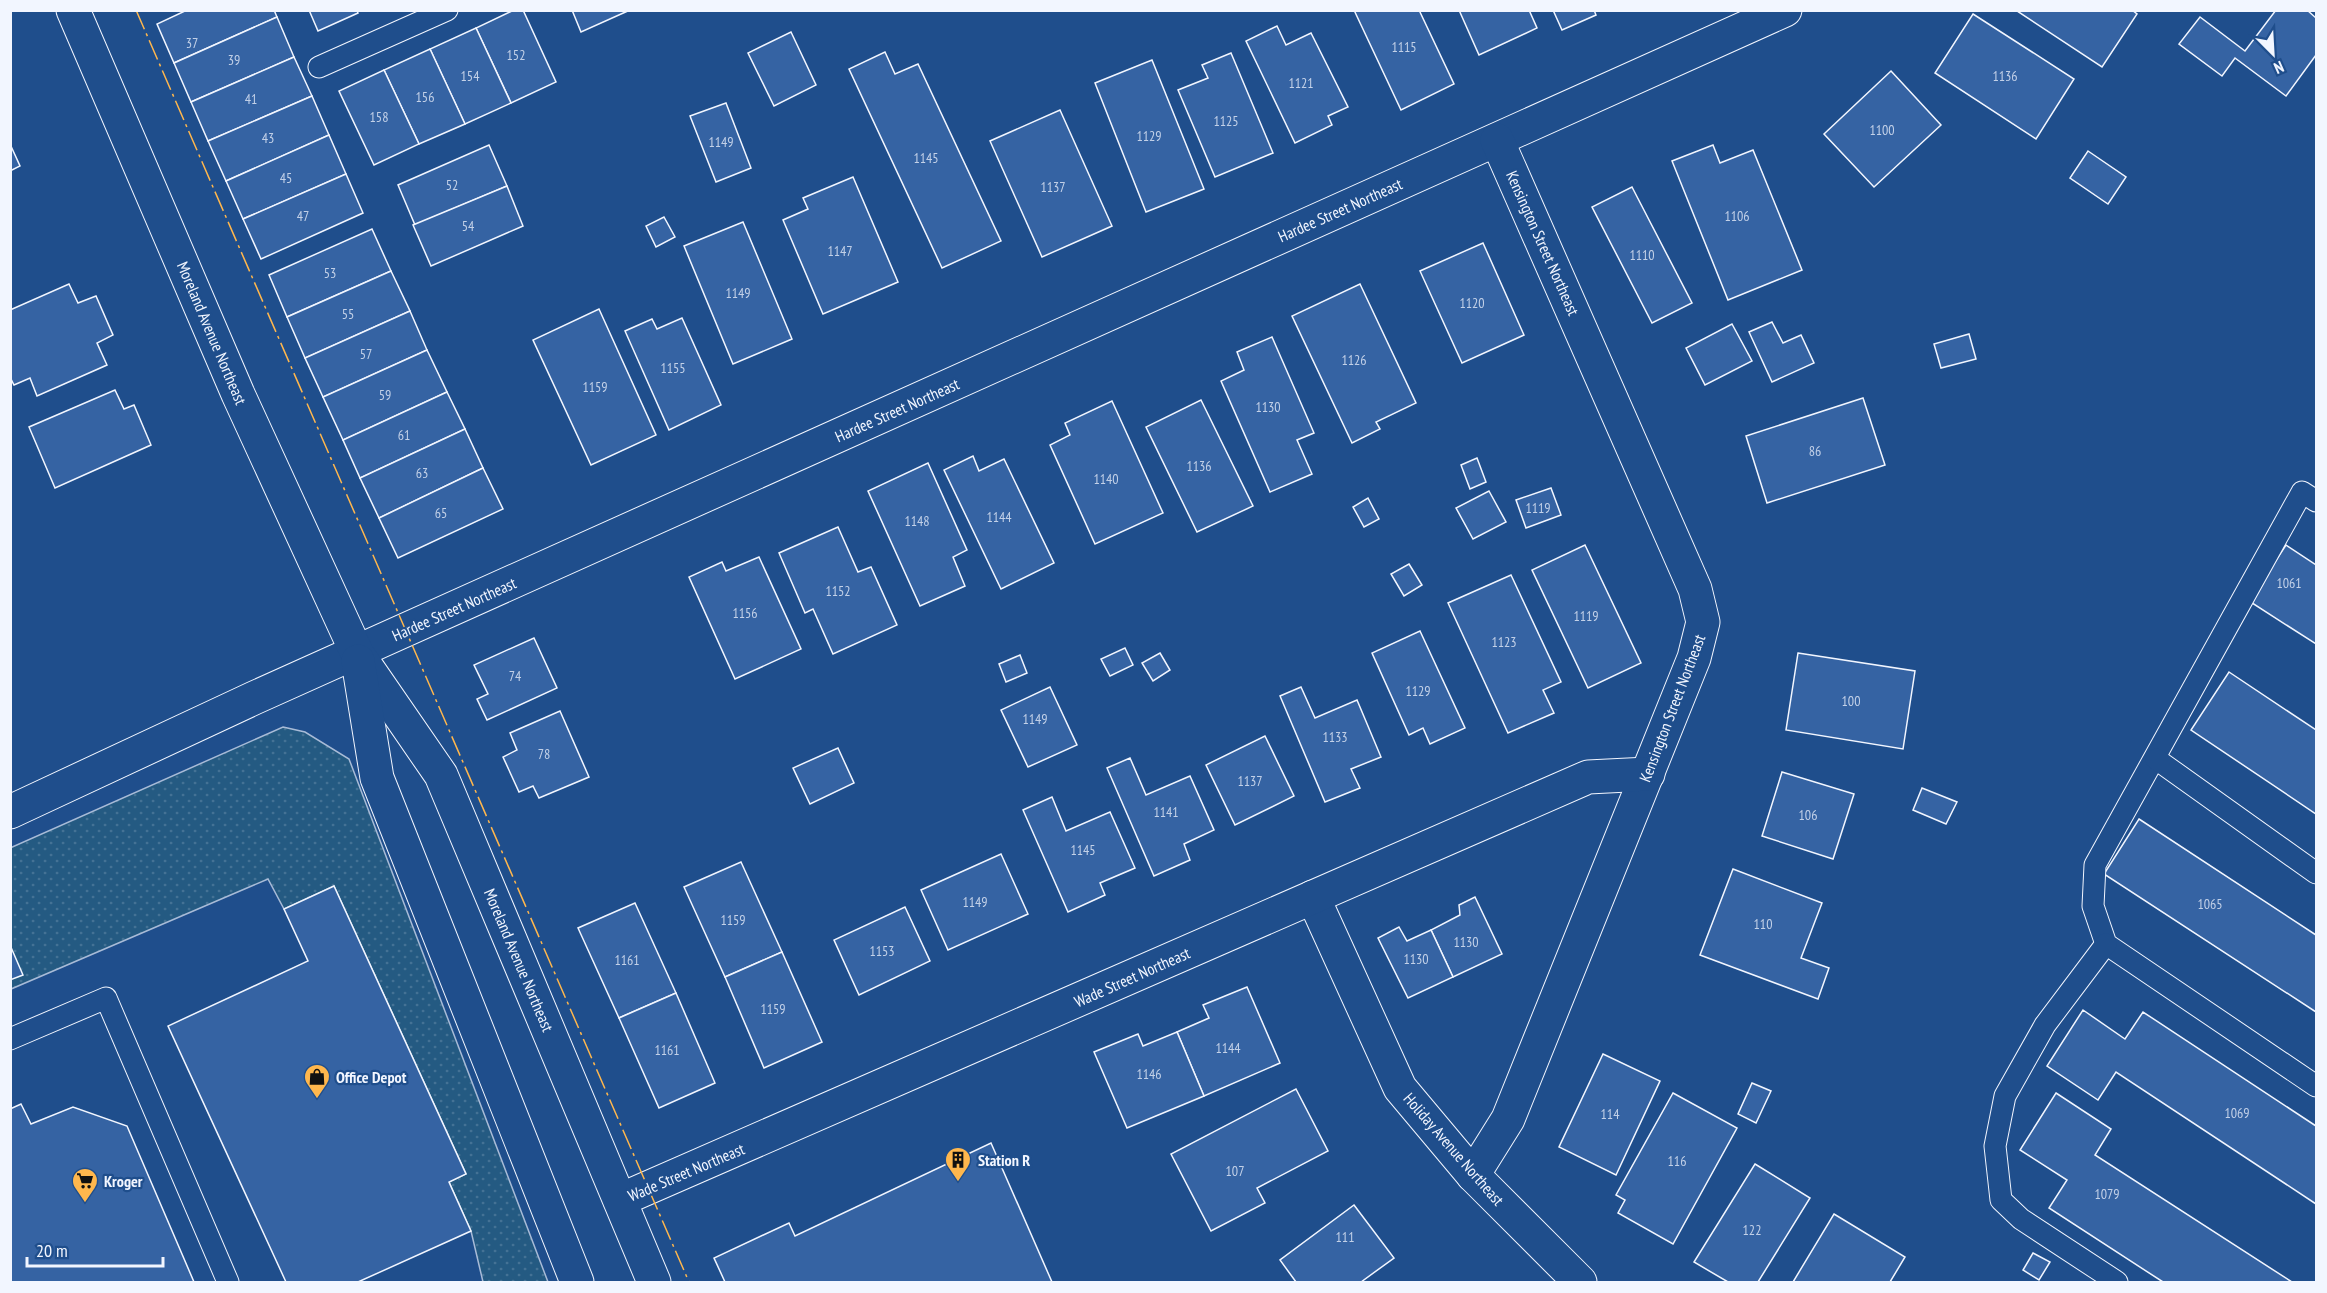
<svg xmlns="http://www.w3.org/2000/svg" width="2327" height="1293" font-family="'PT Sans Narrow',sans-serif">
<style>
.grass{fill:url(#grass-dots);stroke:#a8bbd7;stroke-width:1.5}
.building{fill:#3563a3;stroke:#f2f6ff;stroke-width:1.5}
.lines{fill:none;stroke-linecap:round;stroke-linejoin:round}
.lane-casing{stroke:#f2f6ff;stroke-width:23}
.street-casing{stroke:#f2f6ff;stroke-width:35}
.highway-casing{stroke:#f2f6ff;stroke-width:35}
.lane{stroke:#1f4e8c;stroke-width:21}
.street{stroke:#1f4e8c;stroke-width:33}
.highway{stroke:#1f4e8c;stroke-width:33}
.power{stroke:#ffb74d;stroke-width:1.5;stroke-dasharray:21 4.5 3 4.5;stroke-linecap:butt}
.labels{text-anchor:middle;stroke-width:4.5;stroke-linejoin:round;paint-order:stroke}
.number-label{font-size:14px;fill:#c3d1e8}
.street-label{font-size:16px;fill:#f2f6ff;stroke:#1f4e8c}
.poi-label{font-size:16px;font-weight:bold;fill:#f2f6ff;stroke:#1f4e8c;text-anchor:start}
</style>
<defs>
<pattern id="grass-dots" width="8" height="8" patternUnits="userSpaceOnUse" patternTransform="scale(1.5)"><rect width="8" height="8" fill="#245a82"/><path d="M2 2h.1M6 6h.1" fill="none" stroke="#447295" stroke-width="1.8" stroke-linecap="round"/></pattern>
</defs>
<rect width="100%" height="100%" fill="#1f4e8c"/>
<polygon class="grass" points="283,727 305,732 349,759 548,1282 483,1282 471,1231 449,1182 466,1174 334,886 284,909 268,879 11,989 10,848"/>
<g class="building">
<polygon points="187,10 274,10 277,17 174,63 157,24"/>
<polygon points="309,10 357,10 358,13 318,31"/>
<polygon points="514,10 523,10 556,82 511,103 476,28"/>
<polygon points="572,10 630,10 581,32"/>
<polygon points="1354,10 1419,10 1454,84 1401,110"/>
<polygon points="1459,10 1529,10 1537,28 1479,55"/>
<polygon points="1553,10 1594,10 1596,15 1562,30"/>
<polygon points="2132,10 2137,14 2102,67 2017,11"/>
<polygon points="2276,10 2307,10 2316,18 2316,55 2286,96 2235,58 2222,76 2179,44 2200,17 2245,51"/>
<polygon points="1973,14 2074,79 2036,139 1935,73"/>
<polygon points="277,17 294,57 191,102 174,63"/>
<polygon points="1277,26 1286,45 1311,33 1348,107 1328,116 1332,125 1295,143 1246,41"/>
<polygon points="476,28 511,103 465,124 430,49"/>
<polygon points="791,32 816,85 774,106 748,53"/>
<polygon points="430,49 465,124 419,144 384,70"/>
<polygon points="885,52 895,74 918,64 1001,241 942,268 849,69"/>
<polygon points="1231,53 1273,153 1215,177 1178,90 1208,78 1202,65"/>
<polygon points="294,57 312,96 208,141 191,102"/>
<polygon points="1152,60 1204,189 1146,212 1095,83"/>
<polygon points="384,70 419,144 374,165 339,91"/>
<polygon points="1891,71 1941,125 1874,187 1824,134"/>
<polygon points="312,96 329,135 226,181 208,141"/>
<polygon points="726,103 751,168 716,182 690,116"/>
<polygon points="1060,110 1112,226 1042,257 990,141"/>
<polygon points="329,135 346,174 243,219 226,181"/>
<polygon points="10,144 20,166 10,171"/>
<polygon points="489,145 507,186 415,225 398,185"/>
<polygon points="1713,145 1720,163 1753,150 1802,270 1728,300 1672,161"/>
<polygon points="2088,151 2126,177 2108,204 2070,178"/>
<polygon points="346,174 363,213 261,259 243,219"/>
<polygon points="853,177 898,282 823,314 783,220 808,209 803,198"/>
<polygon points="507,186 523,226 431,266 413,225"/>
<polygon points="1632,187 1692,303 1652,323 1592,207"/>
<polygon points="664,217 675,237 656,247 646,226"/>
<polygon points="743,222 792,339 733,364 684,246"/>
<polygon points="372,229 391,271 287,317 269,275"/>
<polygon points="1483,243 1524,335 1462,363 1420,271"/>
<polygon points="391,271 410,311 305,358 287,317"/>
<polygon points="69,284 78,303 96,296 113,335 97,343 107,365 37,396 30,378 14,385 10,377 10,310"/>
<polygon points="1360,284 1416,403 1376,422 1380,429 1352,443 1292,316"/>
<polygon points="599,309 656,435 591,465 533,340"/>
<polygon points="410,311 427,350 323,397 305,358"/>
<polygon points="682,318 721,405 669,430 625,331 652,319 657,329"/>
<polygon points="1772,322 1783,343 1801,335 1814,363 1772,382 1749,332"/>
<polygon points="1732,324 1752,361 1705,385 1686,348"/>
<polygon points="1969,334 1976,359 1941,368 1934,344"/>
<polygon points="1272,337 1314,433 1297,440 1312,474 1270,492 1221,381 1244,370 1237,352"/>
<polygon points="427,350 447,392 343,440 323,397"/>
<polygon points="115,390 124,409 134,405 151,445 55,488 29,427"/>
<polygon points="447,392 465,429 360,478 343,440"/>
<polygon points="1863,398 1885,465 1767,503 1746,436"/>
<polygon points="1201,400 1253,506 1197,532 1146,427"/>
<polygon points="1112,401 1163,513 1095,544 1050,445 1070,435 1065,423"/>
<polygon points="465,429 483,468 379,518 360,478"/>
<polygon points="973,456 979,471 1004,459 1054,563 1001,589 944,470"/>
<polygon points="1477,458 1486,482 1470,489 1461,465"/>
<polygon points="928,463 967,550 953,557 965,586 920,606 868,491"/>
<polygon points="483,468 503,509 398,558 379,518"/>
<polygon points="1551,488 1561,515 1526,528 1516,500"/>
<polygon points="1489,491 1506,522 1473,539 1456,508"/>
<polygon points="1368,498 1379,519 1364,527 1353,507"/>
<polygon points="838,527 858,572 871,567 897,625 833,654 813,609 805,613 779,553"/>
<polygon points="1585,545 1641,663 1588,688 1532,570"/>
<polygon points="2286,545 2316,565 2316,644 2249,601"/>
<polygon points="759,557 801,649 735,679 689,577 722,562 726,571"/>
<polygon points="1409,564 1422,585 1404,596 1391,574"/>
<polygon points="1511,575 1561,682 1543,690 1554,713 1508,733 1448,603"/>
<polygon points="1420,631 1465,728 1430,744 1423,728 1409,735 1372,653"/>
<polygon points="534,638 557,688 487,720 477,699 488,694 474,665"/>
<polygon points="1125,648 1133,665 1110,676 1101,659"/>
<polygon points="1160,653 1170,670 1153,681 1142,663"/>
<polygon points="1798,653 1915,671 1903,749 1786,730"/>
<polygon points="1020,655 1027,673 1006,682 999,664"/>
<polygon points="2229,672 2316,730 2316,814 2191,730"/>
<polygon points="1050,687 1077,745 1028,767 1001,710"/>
<polygon points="1301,687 1315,718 1357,700 1381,757 1351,769 1360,788 1325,802 1280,696"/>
<polygon points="560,711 589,777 539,798 533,786 519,792 503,757 517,750 510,733"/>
<polygon points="1265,736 1294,796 1235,825 1206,765"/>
<polygon points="838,748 854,783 810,804 793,768"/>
<polygon points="1130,758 1146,795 1190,776 1214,830 1184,844 1190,860 1154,876 1107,768"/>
<polygon points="1782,772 1854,794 1833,859 1762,836"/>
<polygon points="1922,788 1957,802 1946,824 1913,810"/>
<polygon points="1052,797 1066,831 1110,812 1135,868 1100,883 1105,895 1068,912 1023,810"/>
<polygon points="2139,819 2316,935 2316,1012 2104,874"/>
<polygon points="1001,854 1028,914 948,950 921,890"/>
<polygon points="741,862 782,952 725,977 684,887"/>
<polygon points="1733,869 1822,903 1801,958 1829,968 1818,999 1700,955"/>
<polygon points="334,886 466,1174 449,1182 471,1231 358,1282 286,1282 168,1026 308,961 284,909"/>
<polygon points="1475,897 1502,954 1453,977 1431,930 1460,915 1459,905"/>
<polygon points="635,903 676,993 619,1018 578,928"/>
<polygon points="905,907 930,961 859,995 834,940"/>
<polygon points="1399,927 1407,941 1431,930 1453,977 1408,998 1378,938"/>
<polygon points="10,945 23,975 10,980"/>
<polygon points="782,952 822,1042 764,1068 725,977"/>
<polygon points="1247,987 1280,1063 1204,1096 1177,1032 1209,1018 1203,1005"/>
<polygon points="676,993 715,1083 659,1108 619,1018"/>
<polygon points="2083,1010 2125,1039 2143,1012 2316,1126 2316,1204 2116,1072 2098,1100 2047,1066"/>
<polygon points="1177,1032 1204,1096 1127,1128 1094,1052 1138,1034 1143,1046"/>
<polygon points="1603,1054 1660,1081 1616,1175 1559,1147"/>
<polygon points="1752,1083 1771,1091 1756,1123 1738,1114"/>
<polygon points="1296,1089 1328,1151 1257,1188 1265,1203 1211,1231 1171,1154"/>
<polygon points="1673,1093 1737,1128 1673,1244 1618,1213 1625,1200 1616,1195"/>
<polygon points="2056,1093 2111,1129 2095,1155 2292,1282 2163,1282 2049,1208 2067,1180 2020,1150"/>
<polygon points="21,1104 31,1124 73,1107 127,1126 194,1282 10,1282 10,1109"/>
<polygon points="991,1143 1052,1282 725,1282 714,1258 789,1223 795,1236"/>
<polygon points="1755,1164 1810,1198 1758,1282 1728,1282 1694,1262"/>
<polygon points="1354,1205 1394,1258 1361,1282 1296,1282 1280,1260"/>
<polygon points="1834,1214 1905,1257 1890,1282 1793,1282"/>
<polygon points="2033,1253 2050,1262 2039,1280 2023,1270"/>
</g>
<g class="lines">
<defs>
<g id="lane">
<polyline points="319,67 447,10"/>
<polyline points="2316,501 2302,492 2095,865 2093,906 2106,944 2316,1086"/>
<polyline points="2156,759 2316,873"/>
<polyline points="2106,944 2045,1025 2005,1096 1995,1146 2001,1200 2021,1219 2117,1282"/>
<polyline points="10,1039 106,998 228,1282"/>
</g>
<g id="street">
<polyline points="10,812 254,698 1785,10"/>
<polyline points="1313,897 1400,1088 1473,1175 1580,1282"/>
<polyline points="1473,1175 1508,1119 1694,658 1703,622 1695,589 1497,140"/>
<polyline points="620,1200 1588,777 1648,774"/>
</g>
<g id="highway">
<polyline points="73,10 238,394 357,653 441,775 654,1282"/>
<polyline points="358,661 377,778 577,1282"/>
</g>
</defs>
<use href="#lane" class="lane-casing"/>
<use href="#street" class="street-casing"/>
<use href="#highway" class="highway-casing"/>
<use href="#lane" class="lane"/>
<use href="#street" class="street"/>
<use href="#highway" class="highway"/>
<polyline class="power" points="136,10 689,1282"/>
</g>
<defs>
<symbol id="shop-pin" viewBox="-11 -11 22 30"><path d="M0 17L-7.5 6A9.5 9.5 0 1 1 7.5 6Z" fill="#ffb74d" stroke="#1f4e8c"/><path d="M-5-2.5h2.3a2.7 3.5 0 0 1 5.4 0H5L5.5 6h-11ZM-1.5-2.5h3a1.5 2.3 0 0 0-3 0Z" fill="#111"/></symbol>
<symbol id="building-pin" viewBox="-11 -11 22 30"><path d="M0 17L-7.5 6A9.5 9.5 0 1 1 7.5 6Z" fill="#ffb74d" stroke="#1f4e8c"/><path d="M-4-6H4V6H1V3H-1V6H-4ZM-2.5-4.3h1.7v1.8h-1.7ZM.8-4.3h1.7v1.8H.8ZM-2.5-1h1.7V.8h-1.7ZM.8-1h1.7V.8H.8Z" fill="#111"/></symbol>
<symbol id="supermarket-pin" viewBox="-11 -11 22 30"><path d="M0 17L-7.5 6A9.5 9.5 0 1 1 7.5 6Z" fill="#ffb74d" stroke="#1f4e8c"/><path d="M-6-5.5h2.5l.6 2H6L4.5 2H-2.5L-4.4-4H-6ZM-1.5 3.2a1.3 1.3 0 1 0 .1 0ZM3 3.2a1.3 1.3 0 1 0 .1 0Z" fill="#111"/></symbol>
</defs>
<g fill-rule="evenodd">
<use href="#shop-pin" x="302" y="1062" width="30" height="40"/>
<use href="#building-pin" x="943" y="1145" width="30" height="40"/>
<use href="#supermarket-pin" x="70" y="1166" width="30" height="40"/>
</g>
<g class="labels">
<g class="number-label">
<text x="192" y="48">37</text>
<text x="1404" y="52">1115</text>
<text x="516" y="60">152</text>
<text x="234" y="65">39</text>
<text x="470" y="81">154</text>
<text x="2005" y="81">1136</text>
<text x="1301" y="88">1121</text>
<text x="425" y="102">156</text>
<text x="251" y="104">41</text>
<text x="379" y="122">158</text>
<text x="1226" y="126">1125</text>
<text x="1882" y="135">1100</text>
<text x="1149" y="141">1129</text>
<text x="268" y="143">43</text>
<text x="721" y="147">1149</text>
<text x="926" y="163">1145</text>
<text x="286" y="183">45</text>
<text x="452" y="190">52</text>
<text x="1053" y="192">1137</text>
<text x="303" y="221">47</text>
<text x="1737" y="221">1106</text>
<text x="468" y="231">54</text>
<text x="840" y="256">1147</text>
<text x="1642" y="260">1110</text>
<text x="330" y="278">53</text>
<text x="738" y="298">1149</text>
<text x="1472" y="308">1120</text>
<text x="348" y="319">55</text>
<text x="366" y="359">57</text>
<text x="1354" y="365">1126</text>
<text x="673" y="373">1155</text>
<text x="595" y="392">1159</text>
<text x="385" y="400">59</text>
<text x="1268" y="412">1130</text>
<text x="404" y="440">61</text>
<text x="1815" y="456">86</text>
<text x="1199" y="471">1136</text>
<text x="422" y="478">63</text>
<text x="1106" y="484">1140</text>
<text x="1538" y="513">1119</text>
<text x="441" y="518">65</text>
<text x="999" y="522">1144</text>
<text x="917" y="526">1148</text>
<text x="2289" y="588">1061</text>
<text x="838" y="596">1152</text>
<text x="745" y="618">1156</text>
<text x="1586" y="621">1119</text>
<text x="1504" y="647">1123</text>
<text x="515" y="681">74</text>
<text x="1418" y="696">1129</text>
<text x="1851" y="706">100</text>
<text x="1035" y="724">1149</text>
<text x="1335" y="742">1133</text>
<text x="544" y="759">78</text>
<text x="1250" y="786">1137</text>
<text x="1166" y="817">1141</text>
<text x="1808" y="820">106</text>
<text x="1083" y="855">1145</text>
<text x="975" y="907">1149</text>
<text x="2210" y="909">1065</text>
<text x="733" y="925">1159</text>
<text x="1763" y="929">110</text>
<text x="1466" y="947">1130</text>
<text x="882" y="956">1153</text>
<text x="1416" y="964">1130</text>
<text x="627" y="965">1161</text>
<text x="773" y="1014">1159</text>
<text x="1228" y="1053">1144</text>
<text x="667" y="1055">1161</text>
<text x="1149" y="1079">1146</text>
<text x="2237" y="1118">1069</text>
<text x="1610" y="1119">114</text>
<text x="1677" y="1166">116</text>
<text x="1235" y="1176">107</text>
<text x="2107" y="1199">1079</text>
<text x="1752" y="1235">122</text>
<text x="1345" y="1242">111</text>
</g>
<g class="street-label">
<text transform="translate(1340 210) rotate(-24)" y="6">Hardee Street Northeast</text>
<text transform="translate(1543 243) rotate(66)" y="6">Kensington Street Northeast</text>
<text transform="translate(212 333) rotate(67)" y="6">Moreland Avenue Northeast</text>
<text transform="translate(897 410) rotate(-24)" y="6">Hardee Street Northeast</text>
<text transform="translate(454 609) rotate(-24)" y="6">Hardee Street Northeast</text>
<text transform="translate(1672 708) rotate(-69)" y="6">Kensington Street Northeast</text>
<text transform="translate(519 960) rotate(67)" y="6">Moreland Avenue Northeast</text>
<text transform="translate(1132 977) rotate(-24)" y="6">Wade Street Northeast</text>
<text transform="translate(1454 1149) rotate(49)" y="6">Holiday Avenue Northeast</text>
<text transform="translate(686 1172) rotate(-23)" y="6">Wade Street Northeast</text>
</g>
<g class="poi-label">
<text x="336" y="1083">Office Depot</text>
<text x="978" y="1166">Station R</text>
<text x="104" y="1187">Kroger</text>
</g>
</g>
<rect width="2327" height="1293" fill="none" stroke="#f2f6ff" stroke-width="24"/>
<g transform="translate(2273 54) rotate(156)" stroke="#1f4e8c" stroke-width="4.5" paint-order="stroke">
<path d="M0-4.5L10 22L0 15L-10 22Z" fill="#f2f6ff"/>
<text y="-9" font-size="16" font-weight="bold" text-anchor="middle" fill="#f2f6ff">N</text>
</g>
<path d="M27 1257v9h136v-9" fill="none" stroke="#f2f6ff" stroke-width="3"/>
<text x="36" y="1257" font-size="18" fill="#f2f6ff" stroke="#1f4e8c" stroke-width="4.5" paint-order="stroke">20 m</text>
</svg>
